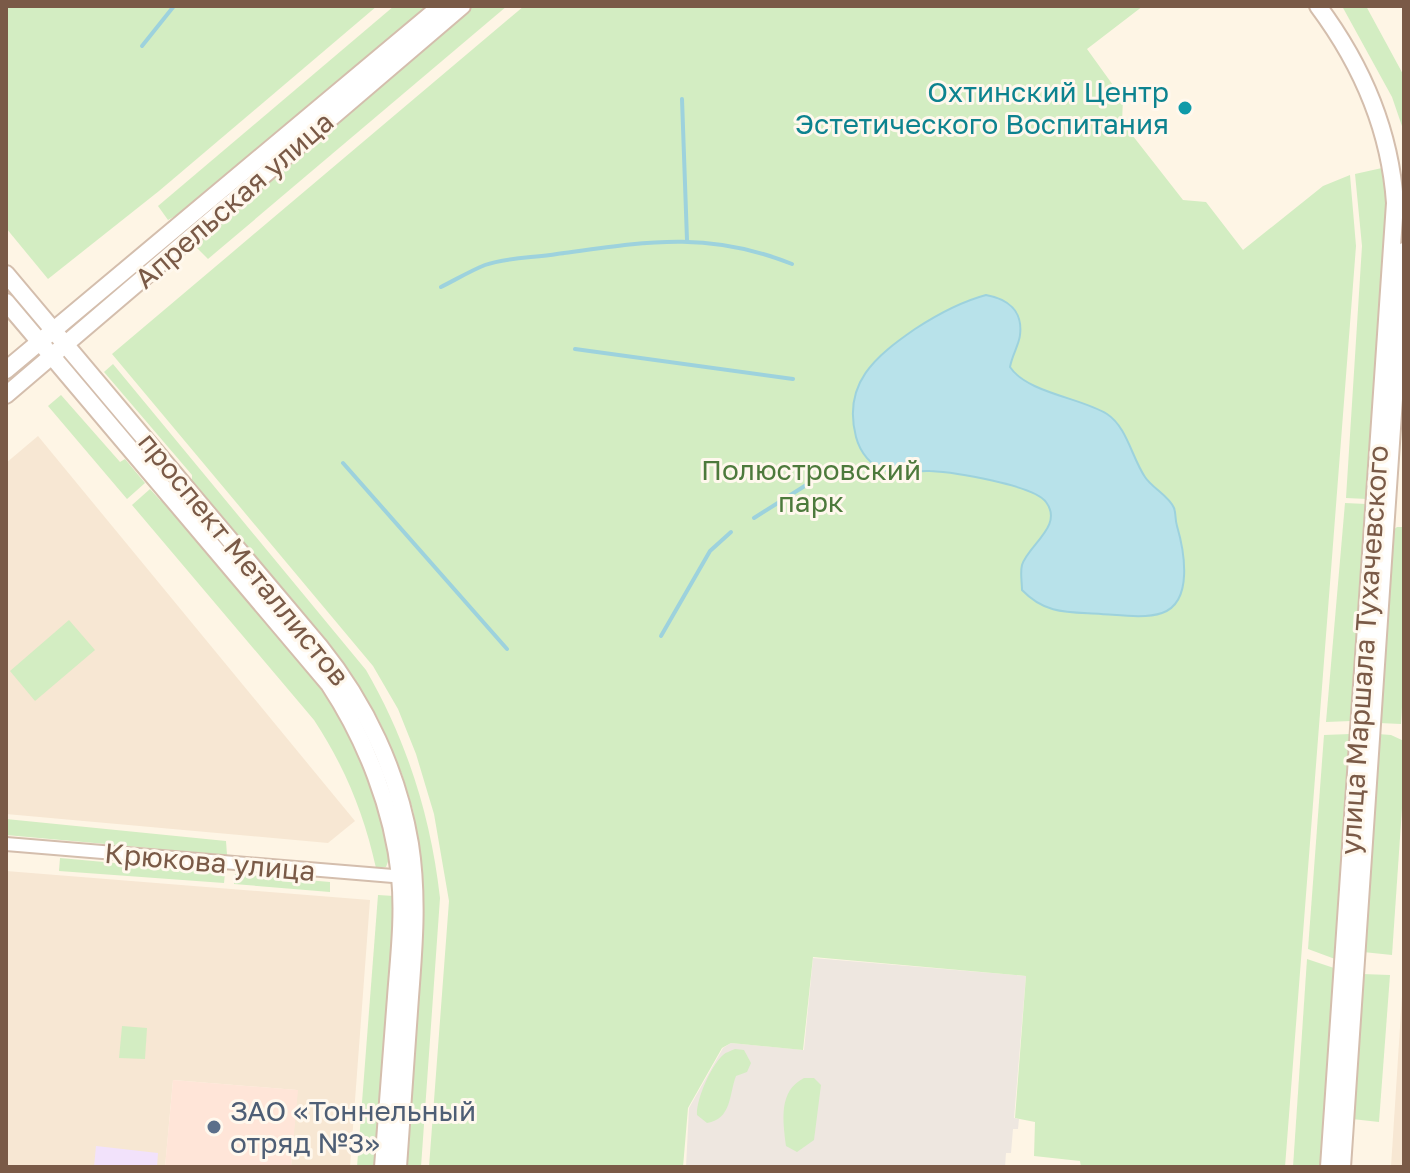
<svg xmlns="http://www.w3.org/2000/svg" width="1410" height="1173" font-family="'Golos Text',sans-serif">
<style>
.residential{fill:#f7e7d3}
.commercial{fill:#ffe5d8}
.industrial{fill:#eee7e0}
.education{fill:#f2e2fb}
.green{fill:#d3edc2}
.water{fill:#b8e2ea;stroke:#9dd2dd;stroke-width:2}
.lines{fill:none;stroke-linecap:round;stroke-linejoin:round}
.stream{stroke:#9dd2dd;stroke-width:4}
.minor-casing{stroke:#d4bead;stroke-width:16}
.tertiary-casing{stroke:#d4bead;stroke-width:20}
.minor{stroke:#fff;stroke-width:12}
.tertiary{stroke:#fff;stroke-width:16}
.culture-dot{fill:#0f9aa8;stroke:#fff8ed;stroke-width:3}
.service-dot{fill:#5c6f8a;stroke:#fff8ed;stroke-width:3}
.labels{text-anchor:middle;stroke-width:6;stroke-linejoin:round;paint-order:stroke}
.culture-label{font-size:28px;fill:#0d838f;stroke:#fff8ed;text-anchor:end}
.street-label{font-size:28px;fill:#7a5a47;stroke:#fff8ed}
.park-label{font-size:28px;fill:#4d7a3c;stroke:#fff8ed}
.service-label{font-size:28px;fill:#4e5e75;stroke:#fff8ed;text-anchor:start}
</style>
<rect width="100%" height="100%" fill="#fef5e5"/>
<g class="residential">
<polygon points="38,436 355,821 328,843 6,814 6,463"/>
<polygon points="6,871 370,900 350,1167 291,1167 297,1090 173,1080 165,1167 6,1167"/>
<polygon points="1404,965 1404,1167 1391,1167"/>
</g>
<polygon class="commercial" points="173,1080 298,1090 291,1167 165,1167"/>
<polygon class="industrial" points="813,958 1026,976 1014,1118 1019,1119 1018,1129 1013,1129 1011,1153 1006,1153 1005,1167 686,1167 689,1108 723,1048 731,1043 804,1050"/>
<polygon class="education" points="96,1146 158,1153 157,1167 94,1167"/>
<g class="green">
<polygon points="6,6 377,6 159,191 48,279 6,228"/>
<polygon points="394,6 428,6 188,209 168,220 158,206"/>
<polygon points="473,6 507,6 208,259 195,246 214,224"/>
<polygon points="524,6 1143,6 1087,49 1123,99 1122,122 1183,200 1206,202 1243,250 1323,186 1350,175 1356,246 1285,1167 1081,1167 1080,1161 1034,1156 1035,1122 1015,1118 1026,976 813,957 803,1050 731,1043 722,1048 688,1108 683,1167 429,1167 449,901 434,814 416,754 398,709 373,666 112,354"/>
<polygon points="1342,6 1366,6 1404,76 1404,132 1392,97"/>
<polygon points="1382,168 1387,204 1367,499 1346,498 1362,246 1355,174"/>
<path d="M113 364 366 670C407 741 431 817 440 898L421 1167H405L424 900 413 810 402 774 378 718 350 672 192 485V475L104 372Z"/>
<polygon points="61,395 120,462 125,459 145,483 127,499 48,406"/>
<path d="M150 489 160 500 168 503 307 664 341 717 371 788 381 822 389 859 386 867 376 868C364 814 345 767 314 720L132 505Z"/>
<polygon points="1345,503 1366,504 1351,721 1326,722"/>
<polygon points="1397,527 1404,527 1404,674 1401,724 1379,723 1392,531"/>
<polygon points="69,620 95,650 35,701 10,671"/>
<polygon points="1350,734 1335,959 1308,949 1324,735"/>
<polygon points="1378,734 1391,735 1404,741 1404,779 1392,955 1363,952"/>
<polygon points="6,819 226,841 227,855 6,835"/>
<polygon points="60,858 225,873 224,883 59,871"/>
<polygon points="235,874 330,882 330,892 234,884"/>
<polygon points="378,895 394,896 394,927 376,1167 357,1167"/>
<polygon points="1307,959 1334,968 1321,1167 1293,1167"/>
<polygon points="1362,974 1390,975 1379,1122 1352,1119"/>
<polygon points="122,1026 147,1028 145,1059 119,1058"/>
<path d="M735 1049 744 1050 751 1063 747 1072 736 1076C729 1094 732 1119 707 1123L697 1115C696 1099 711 1066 723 1055 726 1052 731 1051 735 1049Z"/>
<path d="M804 1078H814L821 1085 814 1140 797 1152 786 1146C783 1121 778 1091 804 1078Z"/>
</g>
<path class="water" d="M986 295C1008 299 1023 311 1020 335 1019 345 1012 355 1010 367 1027 393 1082 398 1107 414 1127 427 1132 458 1145 477 1152 488 1169 496 1174 508 1176 513 1175 520 1177 526 1184 550 1194 602 1162 613 1145 619 1119 615 1101 614 1069 612 1046 615 1022 590 1022 582 1020 573 1022 565 1028 545 1064 526 1046 502 1034 485 953 472 930 471 917 470 900 475 887 471 871 467 860 452 856 437 842 383 876 356 915 329 938 314 960 302 986 295Z"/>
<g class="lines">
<g class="stream">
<polyline points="142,46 174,6"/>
<polyline points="682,99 687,240"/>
<path d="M441 287C455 280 470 271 485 265 506 257 535 258 557 254 644 242 707 230 792 264"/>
<polyline points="575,349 793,379"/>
<polyline points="343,463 507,649"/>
<polyline points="754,518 811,482"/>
<polyline points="661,636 710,551 731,532"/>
</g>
<defs>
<polyline id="minor" points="6,844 405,877"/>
<g id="tertiary">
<path d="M1318 6C1362 65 1390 130 1395 203L1329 1167"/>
<path d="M6 274 320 647C366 704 398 772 410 844 418 895 414 946 410 997 406 1053 402 1110 398 1167"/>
<path d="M6 302 329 684C366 740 393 809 400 876 404 916 399 957 396 997 392 1054 387 1110 383 1167"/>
<polyline points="6,370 441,6"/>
<polyline points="6,395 462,6"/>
<polyline points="1342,1167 1404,251"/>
</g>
</defs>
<use href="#minor" class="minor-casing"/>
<use href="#tertiary" class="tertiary-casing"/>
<use href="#minor" class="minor"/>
<use href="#tertiary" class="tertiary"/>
</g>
<circle class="culture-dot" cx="1185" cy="108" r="8"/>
<circle class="service-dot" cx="214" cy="1127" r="8"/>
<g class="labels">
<g class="culture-label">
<text x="1169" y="102">Охтинский Центр<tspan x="1169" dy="32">Эстетического Воспитания</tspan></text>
</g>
<g class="street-label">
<text transform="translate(234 200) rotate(-41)" y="10">Апрельская улица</text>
<text transform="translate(244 559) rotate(51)" y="10">проспект Металлистов</text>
<text transform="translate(1364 650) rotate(-86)" y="10">улица Маршала Тухачевского</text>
<text transform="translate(210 862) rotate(5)" y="10">Крюкова улица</text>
</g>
<g class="park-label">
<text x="811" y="480">Полюстровский<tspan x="811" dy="32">парк</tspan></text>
</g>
<g class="service-label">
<text x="230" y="1121">ЗАО «Тоннельный<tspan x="230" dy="32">отряд №3»</tspan></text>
</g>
</g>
<rect width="1410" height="1173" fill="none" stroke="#7a5a47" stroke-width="16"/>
</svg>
